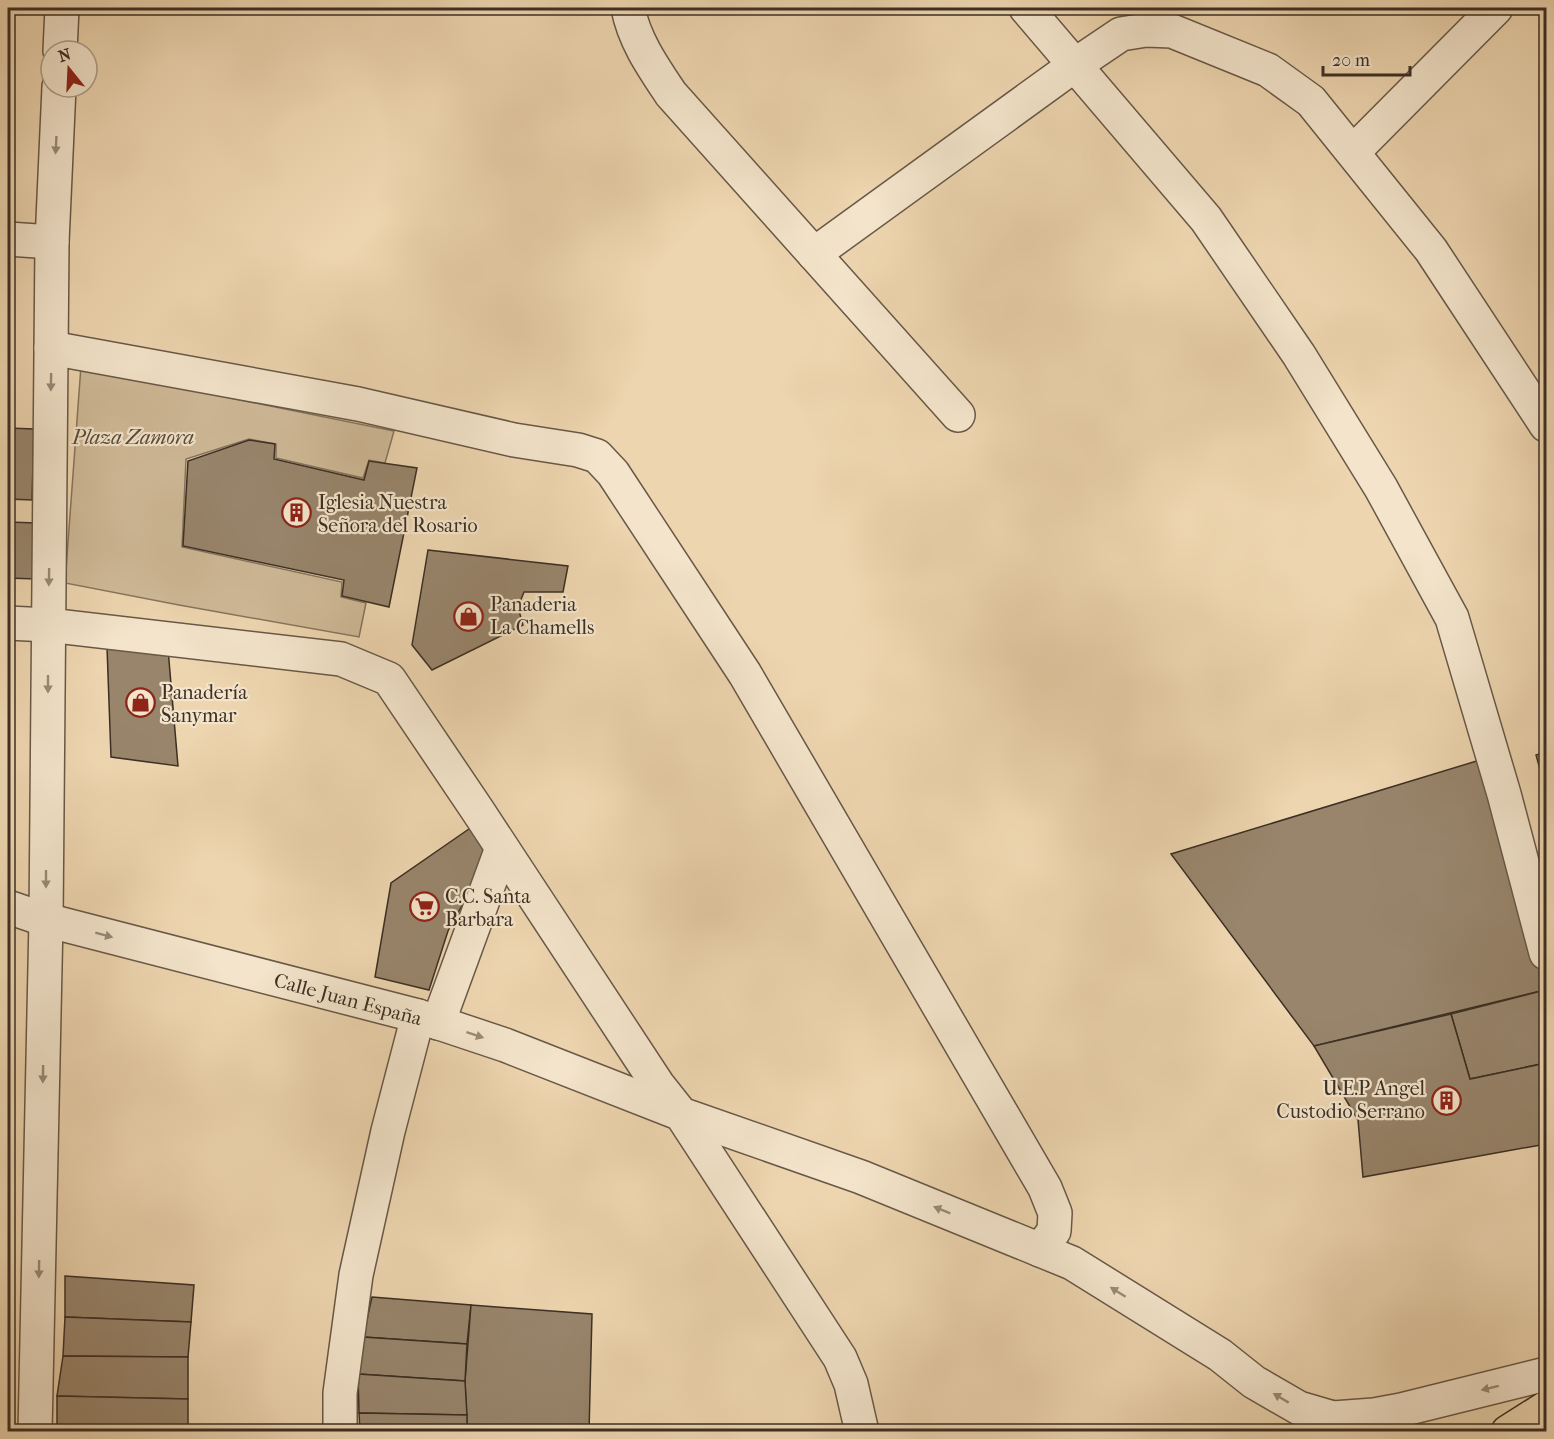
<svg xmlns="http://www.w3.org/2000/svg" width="1554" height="1439" font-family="'IM FELL French Canon',serif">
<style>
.green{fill:#cfb997;stroke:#86745e;stroke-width:1.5}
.building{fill:#98856c;stroke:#3c2f24;stroke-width:1.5}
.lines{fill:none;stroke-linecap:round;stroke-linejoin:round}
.minor-casing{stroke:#685847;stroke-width:36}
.major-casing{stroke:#3c2f24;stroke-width:36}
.minor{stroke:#f3e4cb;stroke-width:33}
.major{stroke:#edd5af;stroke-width:33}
.oneway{fill:#988a78}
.labels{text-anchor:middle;stroke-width:4.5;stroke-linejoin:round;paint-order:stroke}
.park-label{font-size:20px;font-style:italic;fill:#594b3b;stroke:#f3e4cb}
.poi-label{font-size:20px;fill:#3c2f24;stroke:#f3e4cb;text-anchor:start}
.street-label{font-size:20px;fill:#3c2f24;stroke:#f3e4cb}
</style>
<rect width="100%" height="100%" fill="#edd5af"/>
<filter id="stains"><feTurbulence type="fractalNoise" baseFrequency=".00333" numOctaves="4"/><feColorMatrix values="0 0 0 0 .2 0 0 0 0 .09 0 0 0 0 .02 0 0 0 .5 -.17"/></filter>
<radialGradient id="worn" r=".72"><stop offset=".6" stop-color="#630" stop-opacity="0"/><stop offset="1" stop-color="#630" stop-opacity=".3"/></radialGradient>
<polygon class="green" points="81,366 186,389 394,431 385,463 369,460 363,478 276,458 276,444 249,439 186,459 182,547 342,582 341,597 366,603 359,637 179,605 65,583"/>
<g class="building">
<polygon points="8,428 34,429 32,500 8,499"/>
<polygon points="249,440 275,444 274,459 364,480 369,461 417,468 389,607 342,596 344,580 183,546 188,461"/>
<polygon points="8,522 36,523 36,579 8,578"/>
<polygon points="428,550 568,566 563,592 524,592 518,607 523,625 432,670 412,645"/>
<polygon points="107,647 168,649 178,766 111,757"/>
<polygon points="1546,752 1546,791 1536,755"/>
<polygon points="1480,760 1509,850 1545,990 1314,1046 1171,854"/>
<polygon points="479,822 493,849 448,931 429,990 375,977 391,883"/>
<polygon points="1545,990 1546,998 1546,1063 1470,1079 1451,1014"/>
<polygon points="1451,1014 1470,1079 1546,1063 1546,1144 1363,1177 1358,1120 1314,1046"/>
<polygon points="65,1276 194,1285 191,1322 65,1317"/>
<polygon points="372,1297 471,1305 467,1344 363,1337"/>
<polygon points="471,1305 592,1314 589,1432 467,1432 465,1381"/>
<polygon points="65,1317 191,1322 188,1357 63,1356"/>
<polygon points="363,1337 467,1344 465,1381 358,1374"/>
<polygon points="63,1356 188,1357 188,1399 57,1396"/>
<polygon points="358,1374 465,1381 467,1415 359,1413"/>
<polygon points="57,1396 188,1399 188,1432 57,1432"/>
<polygon points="359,1413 467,1415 467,1432 360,1432"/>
</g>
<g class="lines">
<defs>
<g id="minor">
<path d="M628 8C634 40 653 67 671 94L958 415"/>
<polyline points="1026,8 1206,219 1299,355 1381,488 1452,618 1504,794 1546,953"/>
<polyline points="60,51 62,8"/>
<polyline points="1353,152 1496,8"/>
<polyline points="8,239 52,242"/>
<polyline points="814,254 1075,65 1121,34 1146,30 1172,31 1268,70 1311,101 1431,250 1546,425"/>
<polyline points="51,348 358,404 514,440 578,450 597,456 613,473 745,674 1045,1188 1055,1213 1054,1231 1040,1250"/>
<polyline points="8,623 48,625 341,659 389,679 478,811 658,1085 681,1114 861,1177 1072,1263 1220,1355 1254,1382 1299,1408 1333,1418 1374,1415 1401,1410 1546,1374"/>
<polyline points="8,907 46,920 418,1016 505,1045 681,1114 840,1358 851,1384 862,1432"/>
<polyline points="438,1023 502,848"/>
<polyline points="35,1432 46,920 52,242 59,87"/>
<polyline points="340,1432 340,1393 356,1275 388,1131 418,1016"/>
</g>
<polyline id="major" points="1508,1432 1546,1408"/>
</defs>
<use href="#minor" class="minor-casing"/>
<use href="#major" class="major-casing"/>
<use href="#minor" class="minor"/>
<use href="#major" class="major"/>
</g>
<defs><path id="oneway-solid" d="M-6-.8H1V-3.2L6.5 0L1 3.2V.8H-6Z" transform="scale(1.5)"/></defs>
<g class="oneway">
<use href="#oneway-solid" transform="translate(56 145) rotate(93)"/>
<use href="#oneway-solid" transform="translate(51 382) rotate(91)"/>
<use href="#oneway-solid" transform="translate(49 577) rotate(91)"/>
<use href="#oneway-solid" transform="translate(48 684) rotate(90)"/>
<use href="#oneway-solid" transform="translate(46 879) rotate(90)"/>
<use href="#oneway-solid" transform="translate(104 935) rotate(15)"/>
<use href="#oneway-solid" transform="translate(475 1035) rotate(18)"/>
<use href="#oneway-solid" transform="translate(43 1074) rotate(91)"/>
<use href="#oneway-solid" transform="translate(942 1210) rotate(-158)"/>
<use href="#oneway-solid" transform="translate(39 1269) rotate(91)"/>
<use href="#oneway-solid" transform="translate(1118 1292) rotate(-148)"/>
<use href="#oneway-solid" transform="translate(1490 1388) rotate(166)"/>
<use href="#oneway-solid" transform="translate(1281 1398) rotate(-149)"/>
</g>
<defs>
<symbol id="building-ring" viewBox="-11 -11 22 22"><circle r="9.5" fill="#f3e4cb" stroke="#8f2418" stroke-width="1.5"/><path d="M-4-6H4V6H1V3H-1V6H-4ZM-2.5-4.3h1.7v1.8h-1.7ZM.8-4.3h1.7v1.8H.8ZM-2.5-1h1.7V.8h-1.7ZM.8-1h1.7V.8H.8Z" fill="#8f2418"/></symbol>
<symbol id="shop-ring" viewBox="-11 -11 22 22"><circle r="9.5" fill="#f3e4cb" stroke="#8f2418" stroke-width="1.5"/><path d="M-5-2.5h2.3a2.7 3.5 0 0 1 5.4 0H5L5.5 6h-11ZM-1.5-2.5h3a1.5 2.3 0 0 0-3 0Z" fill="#8f2418"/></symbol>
<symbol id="supermarket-ring" viewBox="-11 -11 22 22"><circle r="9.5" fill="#f3e4cb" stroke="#8f2418" stroke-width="1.5"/><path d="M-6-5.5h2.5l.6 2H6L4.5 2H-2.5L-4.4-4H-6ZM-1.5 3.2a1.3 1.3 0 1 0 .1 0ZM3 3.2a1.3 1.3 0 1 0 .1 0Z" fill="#8f2418"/></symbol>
</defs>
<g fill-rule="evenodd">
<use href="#building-ring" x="280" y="496" width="33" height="33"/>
<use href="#shop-ring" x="452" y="600" width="33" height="33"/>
<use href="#shop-ring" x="124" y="686" width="33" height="33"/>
<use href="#supermarket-ring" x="408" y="890" width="33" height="33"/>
<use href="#building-ring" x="1430" y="1084" width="33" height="33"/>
</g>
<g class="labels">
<g class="park-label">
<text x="133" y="444">Plaza Zamora</text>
</g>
<g class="poi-label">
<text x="318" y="509">Iglesia Nuestra<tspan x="318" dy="23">Señora del Rosario</tspan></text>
<text x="490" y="611">Panaderia<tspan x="490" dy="23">La Chamells</tspan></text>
<text x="161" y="699">Panadería<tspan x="161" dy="23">Sanymar</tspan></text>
<text x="445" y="903">C.C. Santa<tspan x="445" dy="23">Barbara</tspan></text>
<text x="1425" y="1095" text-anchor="end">U.E.P Angel<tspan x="1425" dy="23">Custodio Serrano</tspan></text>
</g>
<g class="street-label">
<text transform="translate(348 999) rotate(15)" y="7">Calle Juan España</text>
</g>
</g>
<rect width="1554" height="1439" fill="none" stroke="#edd5af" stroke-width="30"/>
<rect x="9" y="9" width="1536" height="1421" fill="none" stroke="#3c2f24" stroke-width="3"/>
<rect x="15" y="15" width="1524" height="1409" fill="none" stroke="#3c2f24" stroke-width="1.5"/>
<g transform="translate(69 69) rotate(342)"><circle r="28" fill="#f3e4cb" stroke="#aa9c88" stroke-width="1.5"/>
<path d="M0-4.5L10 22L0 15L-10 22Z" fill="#8f2418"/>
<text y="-9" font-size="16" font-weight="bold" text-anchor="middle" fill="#3c2f24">N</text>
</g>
<path d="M1323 66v9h87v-9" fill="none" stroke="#3c2f24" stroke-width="3"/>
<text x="1332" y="66" font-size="18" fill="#3c2f24" stroke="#f3e4cb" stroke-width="4.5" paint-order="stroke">20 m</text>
<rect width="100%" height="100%" filter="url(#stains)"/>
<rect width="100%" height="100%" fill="url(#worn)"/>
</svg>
